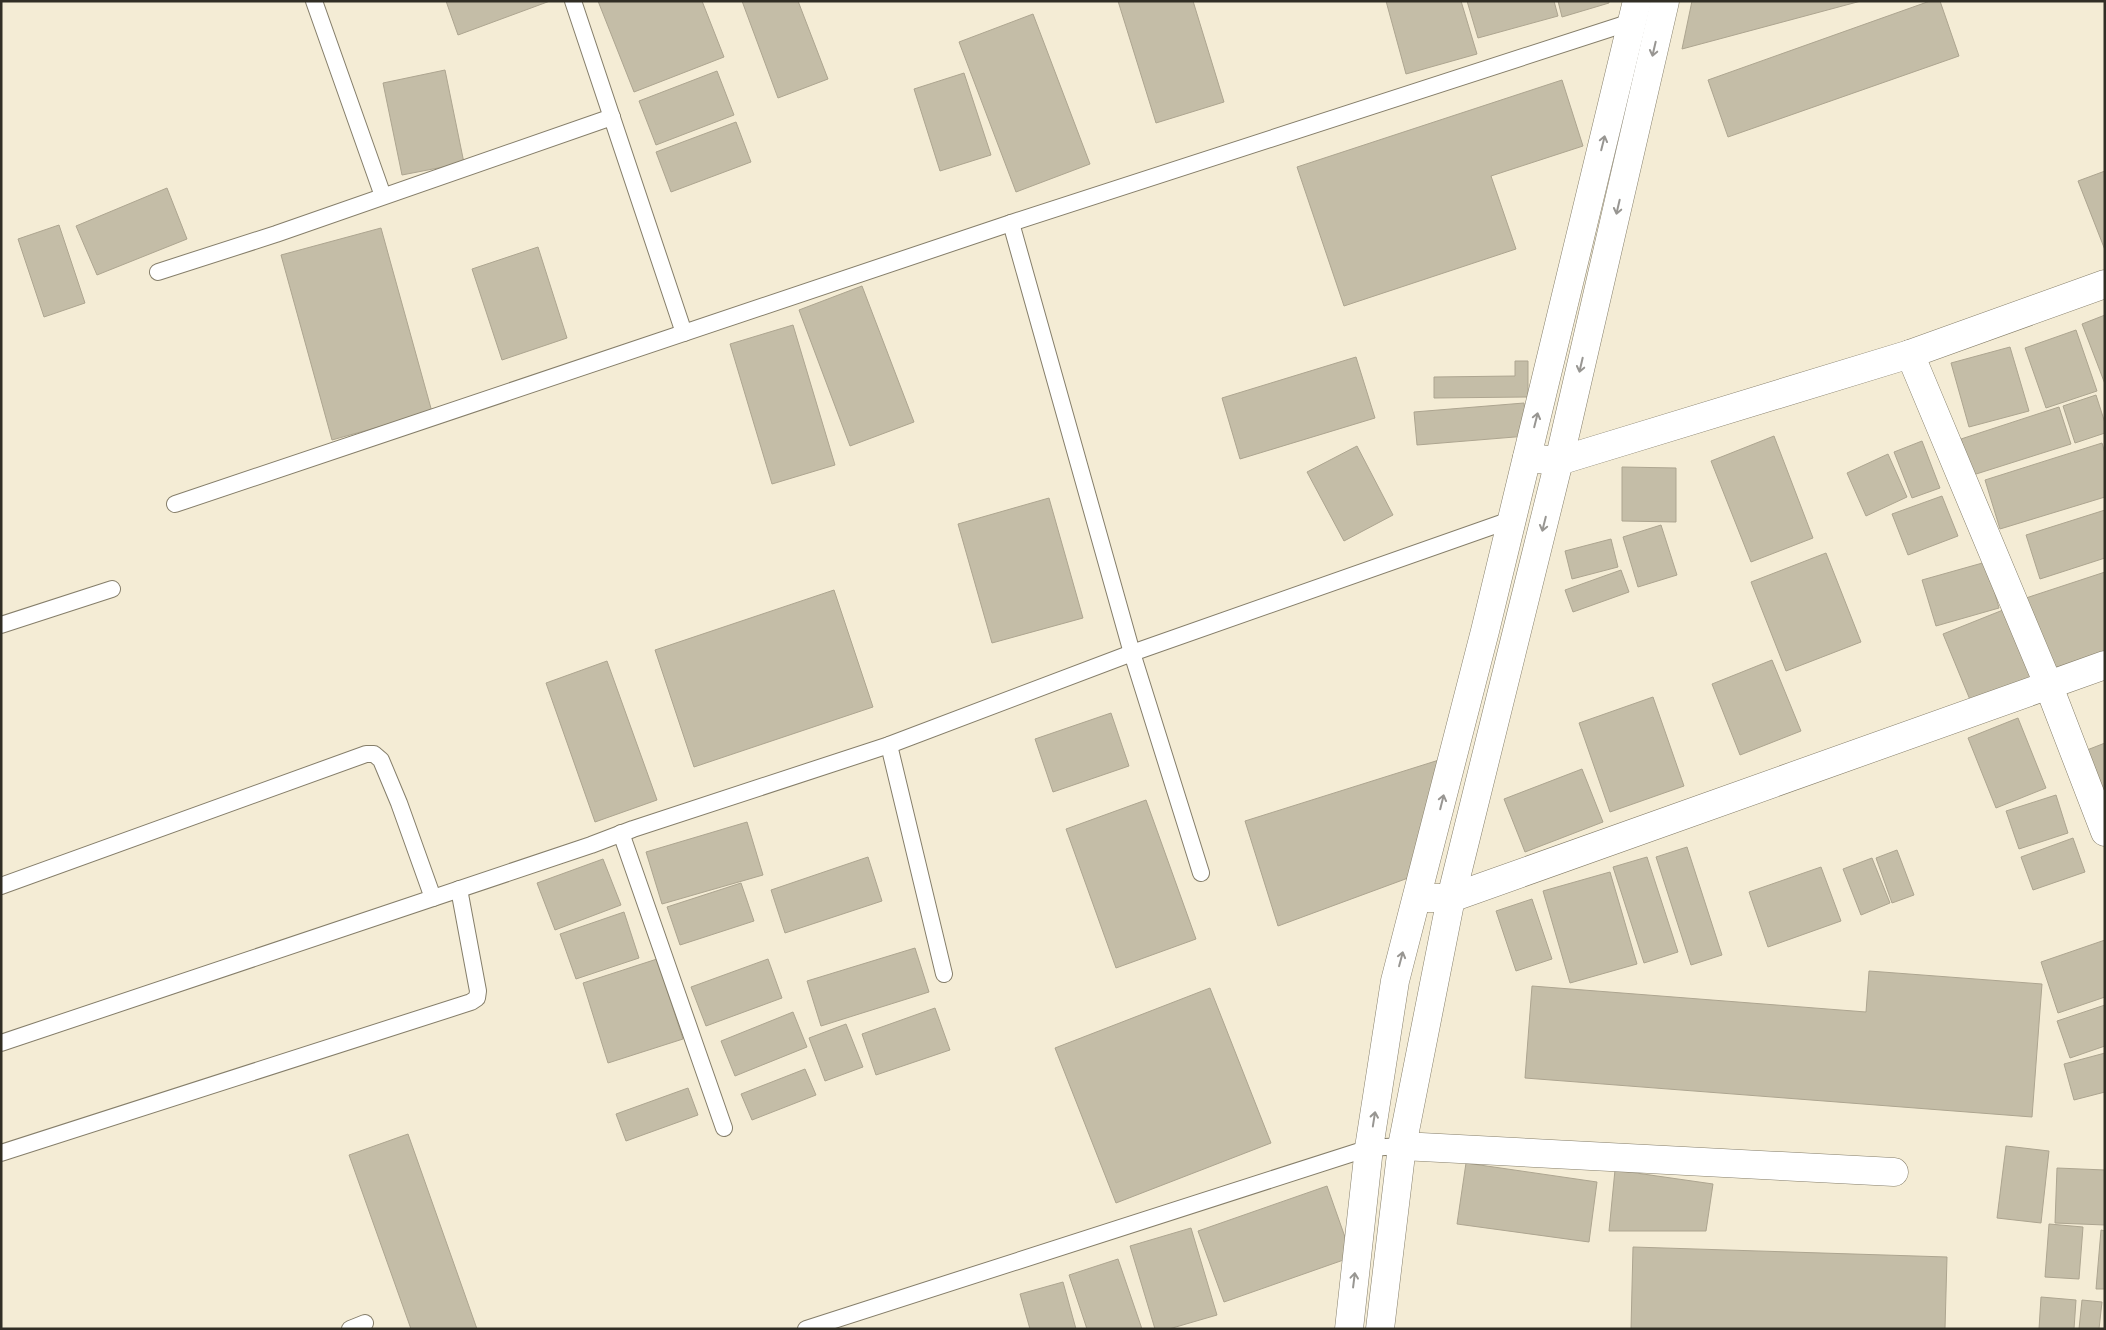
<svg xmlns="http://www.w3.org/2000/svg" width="2106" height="1330" font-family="Helvetica,sans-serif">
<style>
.building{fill:#c4bda7;stroke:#ada590}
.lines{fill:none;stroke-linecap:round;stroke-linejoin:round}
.service-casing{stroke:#857e6a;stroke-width:18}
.minor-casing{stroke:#857e6a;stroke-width:29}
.tertiary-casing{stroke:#857e6a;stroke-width:29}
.service{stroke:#fff;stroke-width:16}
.minor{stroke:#fff;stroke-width:28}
.tertiary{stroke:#fff;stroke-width:28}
.oneway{stroke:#989692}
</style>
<rect width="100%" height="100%" fill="#f4ecd5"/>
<g class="building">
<polygon points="446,1 550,1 458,35"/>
<polygon points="598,1 702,1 724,57 634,92"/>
<polygon points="742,1 798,1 828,79 778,98"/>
<polygon points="1118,1 1193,1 1224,102 1156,123"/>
<polygon points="1386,1 1461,1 1477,54 1406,74"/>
<polygon points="1467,1 1554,1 1558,16 1478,38"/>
<polygon points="1558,1 1609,1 1609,3 1562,17"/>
<polygon points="1692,1 1861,1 1682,49"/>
<polygon points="1930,1 1940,1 1959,56 1728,137 1708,80"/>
<polygon points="1033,14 1090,164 1016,192 959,42"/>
<polygon points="445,70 464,163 402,175 383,83"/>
<polygon points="717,71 734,115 656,145 639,101"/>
<polygon points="964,73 991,155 940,171 914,89"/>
<polygon points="1562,80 1583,146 1491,176 1516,249 1344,306 1297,167"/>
<polygon points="736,122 751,162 671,192 656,152"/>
<polygon points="2105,171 2105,250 2078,181"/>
<polygon points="167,188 187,239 97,275 76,226"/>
<polygon points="59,225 85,303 44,317 18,239"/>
<polygon points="381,228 432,412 332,440 281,255"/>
<polygon points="538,247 567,338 502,360 472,269"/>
<polygon points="862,286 914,422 850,446 799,310"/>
<polygon points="2105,315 2105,384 2082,324"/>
<polygon points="793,325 835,465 772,484 730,344"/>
<polygon points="2076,330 2097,391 2046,408 2025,348"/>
<polygon points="2010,347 2029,411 1969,427 1951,363"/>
<polygon points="1356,357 1375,418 1240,459 1222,398"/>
<polygon points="1515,361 1528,361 1528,397 1434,398 1434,377 1515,376"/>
<polygon points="2096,395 2105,423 2105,433 2075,443 2063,406"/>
<polygon points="1524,403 1527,436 1417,445 1414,412"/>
<polygon points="2059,407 2071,444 1973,475 1961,439"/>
<polygon points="1774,436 1813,538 1751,562 1711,461"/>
<polygon points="1922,441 1940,488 1912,498 1894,452"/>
<polygon points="2102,443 2105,453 2105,497 2000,529 1985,480"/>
<polygon points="1357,446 1393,515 1344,541 1307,472"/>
<polygon points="1888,454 1907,497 1866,516 1847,473"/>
<polygon points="1622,467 1676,468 1676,522 1622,521"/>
<polygon points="1942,496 1958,536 1908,555 1892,514"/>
<polygon points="1049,498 1083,618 992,643 958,524"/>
<polygon points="2105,510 2105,558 2040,579 2026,535"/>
<polygon points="1661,525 1677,575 1638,587 1623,537"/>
<polygon points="1611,539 1618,567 1572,579 1565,551"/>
<polygon points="1826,553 1861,642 1786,671 1751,582"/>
<polygon points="1986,562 1999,608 1936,626 1922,580"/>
<polygon points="1621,570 1629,592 1573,612 1565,590"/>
<polygon points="2105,572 2105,652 2049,670 2026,598"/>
<polygon points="834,590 873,707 694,767 655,650"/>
<polygon points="2008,608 2038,680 1973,707 1943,634"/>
<polygon points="1772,660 1801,731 1740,755 1712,684"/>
<polygon points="607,661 657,800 595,822 546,683"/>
<polygon points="1653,697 1684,786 1610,812 1579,723"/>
<polygon points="1111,713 1129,766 1053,792 1035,739"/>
<polygon points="2018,718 2046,788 1996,808 1968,738"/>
<polygon points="2105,743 2105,799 2087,750"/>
<polygon points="1439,760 1419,874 1278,926 1245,821"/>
<polygon points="1582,769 1603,822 1525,852 1504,799"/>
<polygon points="2056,795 2068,833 2019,849 2006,811"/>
<polygon points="1146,800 1196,939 1116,968 1066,829"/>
<polygon points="747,822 763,875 662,904 646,852"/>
<polygon points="2073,838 2085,872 2033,890 2021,857"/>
<polygon points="1687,847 1722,955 1691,965 1656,857"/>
<polygon points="1897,850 1914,895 1892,903 1876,858"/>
<polygon points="868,857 882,901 785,933 771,890"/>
<polygon points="1647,857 1678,952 1644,963 1613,867"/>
<polygon points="1872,858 1890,903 1861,915 1843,869"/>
<polygon points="603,859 621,905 555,930 537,883"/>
<polygon points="1821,867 1841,921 1768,947 1749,892"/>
<polygon points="1610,872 1637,964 1570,983 1543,891"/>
<polygon points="741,883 754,921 680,945 667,907"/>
<polygon points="1532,899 1552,959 1516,971 1496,911"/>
<polygon points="624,912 639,958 576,979 560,934"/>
<polygon points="2105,940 2105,997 2058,1013 2041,962"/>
<polygon points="915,948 929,992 821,1026 807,981"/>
<polygon points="657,959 683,1039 608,1063 583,983"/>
<polygon points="768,959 782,998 706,1026 691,987"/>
<polygon points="1869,971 2042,984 2032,1117 1525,1078 1532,986 1866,1012"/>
<polygon points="1210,988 1271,1143 1116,1203 1055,1048"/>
<polygon points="2105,1005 2105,1046 2070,1058 2057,1021"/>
<polygon points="935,1008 950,1050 876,1075 862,1034"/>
<polygon points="793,1012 807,1047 735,1076 721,1041"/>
<polygon points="846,1024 863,1067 825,1081 809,1038"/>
<polygon points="2105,1053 2105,1092 2074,1100 2064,1064"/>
<polygon points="805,1069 816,1095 752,1120 741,1094"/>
<polygon points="688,1088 698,1115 626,1141 616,1114"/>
<polygon points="408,1134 477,1329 411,1329 349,1155"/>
<polygon points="2006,1146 2049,1151 2041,1223 1997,1218"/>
<polygon points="1466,1163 1597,1182 1589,1242 1457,1224"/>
<polygon points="2057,1168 2105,1170 2105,1225 2055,1223"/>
<polygon points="1615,1170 1713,1184 1706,1231 1609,1231"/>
<polygon points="1327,1186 1352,1257 1224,1302 1198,1231"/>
<polygon points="2049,1224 2083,1227 2079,1279 2045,1277"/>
<polygon points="1191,1228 1217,1315 1169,1329 1155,1329 1130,1246"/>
<polygon points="2101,1230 2105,1231 2105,1289 2096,1289"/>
<polygon points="1633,1247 1947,1257 1945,1329 1631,1329"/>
<polygon points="1118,1259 1142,1329 1087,1329 1069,1275"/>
<polygon points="1063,1282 1076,1329 1030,1329 1020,1294"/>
<polygon points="2041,1297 2076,1300 2074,1329 2039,1329"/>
<polygon points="2082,1300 2102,1302 2099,1329 2079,1329"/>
</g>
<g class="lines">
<defs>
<g id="service">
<polyline points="314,1 383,196"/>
<polyline points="573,1 684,333"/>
<polyline points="1011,223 1132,653 1201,873"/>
<polyline points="158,272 276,234 612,117"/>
<polyline points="175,504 1011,223 1637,20"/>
<polyline points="1,625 112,589"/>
<polyline points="889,745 944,974"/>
<polyline points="621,833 724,1128"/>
<polyline points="1,886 366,754 374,754 381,760 399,803 433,898"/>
<polyline points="1,1043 591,845 633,829 889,745 1132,653 1513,519"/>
<polyline points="1,1153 471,1002 477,998 478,991 459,889"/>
<polyline points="350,1329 365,1323"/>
<polyline points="806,1329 1369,1148 1402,1146"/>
</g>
<g id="minor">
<polyline points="1910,354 2048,684 2105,832"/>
<polyline points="1527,458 1559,461 1910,354 2105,284"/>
<polyline points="1417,898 1451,898 2105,665"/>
<polyline points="1402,1146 1894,1172"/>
</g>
<g id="tertiary">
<polyline points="1349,1329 1369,1148 1395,981 1485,631 1637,1"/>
<polyline points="1380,1329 1402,1146 1451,898 1559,461 1665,1"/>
</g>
</defs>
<use href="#service" class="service-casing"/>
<use href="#minor" class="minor-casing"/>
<use href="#tertiary" class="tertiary-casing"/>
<use href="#service" class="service"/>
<use href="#minor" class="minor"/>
<use href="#tertiary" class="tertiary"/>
</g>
<defs><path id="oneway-shaft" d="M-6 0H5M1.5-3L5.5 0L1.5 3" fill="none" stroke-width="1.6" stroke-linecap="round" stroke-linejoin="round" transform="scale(1.25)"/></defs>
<g class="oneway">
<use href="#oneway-shaft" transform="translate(1654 49) rotate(103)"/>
<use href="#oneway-shaft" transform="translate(1603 143) rotate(-76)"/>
<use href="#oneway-shaft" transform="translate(1618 207) rotate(103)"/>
<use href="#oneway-shaft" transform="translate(1581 365) rotate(103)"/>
<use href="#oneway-shaft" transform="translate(1536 420) rotate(-76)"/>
<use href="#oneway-shaft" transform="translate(1544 524) rotate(104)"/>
<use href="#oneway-shaft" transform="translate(1442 802) rotate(-76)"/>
<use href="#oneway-shaft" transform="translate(1401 959) rotate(-75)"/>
<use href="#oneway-shaft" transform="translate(1374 1119) rotate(-81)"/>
<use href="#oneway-shaft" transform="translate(1354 1280) rotate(-83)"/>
</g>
<rect width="2106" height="1330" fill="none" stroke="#312e25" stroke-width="5"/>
</svg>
